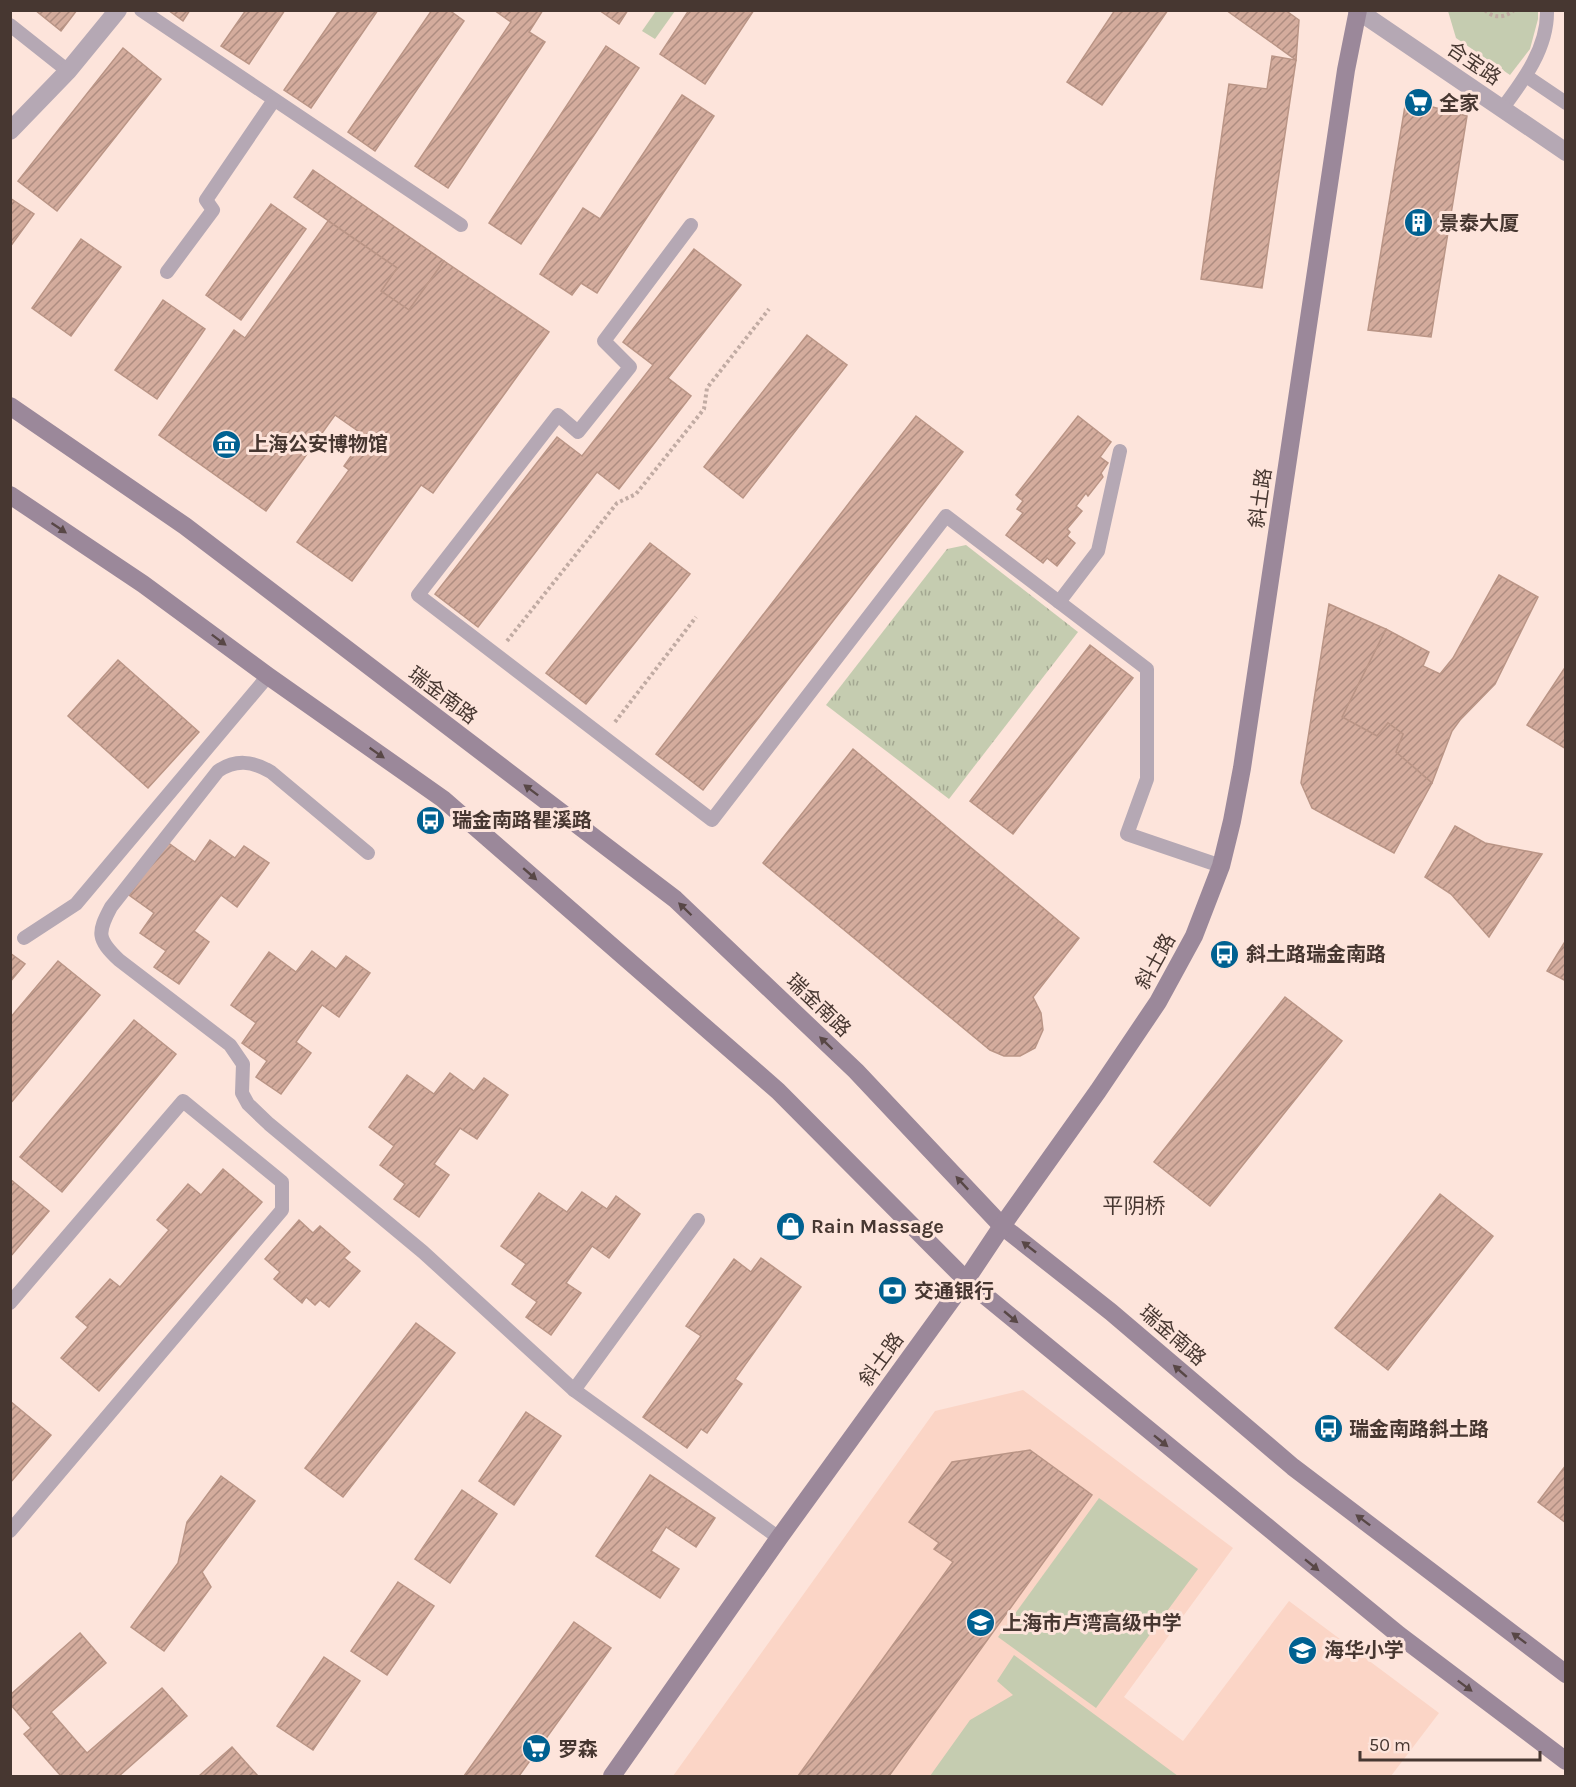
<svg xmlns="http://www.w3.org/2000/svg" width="1576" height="1787" font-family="Karla,'Noto Sans SC',sans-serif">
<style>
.built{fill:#fbd5c6}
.grass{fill:#c5ccb0}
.park{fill:url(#park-tufts)}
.building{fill:url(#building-hatch);stroke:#ba9586;stroke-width:1.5}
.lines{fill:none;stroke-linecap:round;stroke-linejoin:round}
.path{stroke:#c1aba3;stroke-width:4;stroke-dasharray:3 3;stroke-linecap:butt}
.lane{stroke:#b5a8b4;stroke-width:14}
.street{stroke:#b5a8b4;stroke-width:18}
.secondary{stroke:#9b889a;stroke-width:18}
.oneway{fill:#584746}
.labels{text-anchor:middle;stroke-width:6;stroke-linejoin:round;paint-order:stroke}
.street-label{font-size:20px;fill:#473731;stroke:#fde4db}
.poi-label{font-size:20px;font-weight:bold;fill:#473731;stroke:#fde4db;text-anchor:start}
.neighbourhood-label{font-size:21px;fill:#473731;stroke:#fde4db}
</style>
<defs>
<pattern id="park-tufts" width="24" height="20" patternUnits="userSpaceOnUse" patternTransform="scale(1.5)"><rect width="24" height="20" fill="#c5ccb0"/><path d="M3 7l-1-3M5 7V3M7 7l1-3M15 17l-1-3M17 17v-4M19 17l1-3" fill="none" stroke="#a2a690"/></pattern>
<pattern id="building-hatch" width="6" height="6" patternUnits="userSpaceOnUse" patternTransform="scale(1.5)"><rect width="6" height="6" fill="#d4ac9d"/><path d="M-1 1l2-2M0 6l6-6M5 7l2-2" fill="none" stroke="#ae8d81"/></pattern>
</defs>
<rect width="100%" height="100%" fill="#fde4db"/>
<polygon class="built" points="1023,1390 1233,1548 1124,1697 1183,1741 1289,1601 1439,1713 1391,1776 673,1776 935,1411"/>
<g class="grass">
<polygon points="656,11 675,11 655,39 642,31"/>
<polygon points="1448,11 1538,11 1538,19 1530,49 1510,75 1456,38"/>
<polygon points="1099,1498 1198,1569 1096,1708 998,1637"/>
<polygon points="1014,1655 1178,1776 930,1776 970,1720 1013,1695 997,1681"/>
</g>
<polygon class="park" points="966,545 1078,632 949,799 826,705 947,549"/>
<g class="building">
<polygon points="35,10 77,10 61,31"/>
<polygon points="168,10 190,10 183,21"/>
<polygon points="246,10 285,10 249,64 221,46"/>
<polygon points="339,10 378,10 311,108 284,90"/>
<polygon points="432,10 449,10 464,21 375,151 348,132"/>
<polygon points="494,10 543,10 529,32 545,42 448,188 415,166 511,22"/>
<polygon points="599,10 628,10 619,24"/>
<polygon points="689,10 754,10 705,84 660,54"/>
<polygon points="1115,10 1168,10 1102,105 1067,82"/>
<polygon points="1226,10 1285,10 1299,20 1296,60"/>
<polygon points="606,46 639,68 521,244 489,223"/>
<polygon points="123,48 161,79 57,211 18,181"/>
<polygon points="1272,56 1296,60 1262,288 1201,279 1229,84 1267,89"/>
<polygon points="682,95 714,116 597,293 581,283 572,295 540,274 583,208 600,219"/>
<polygon points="1406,100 1467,116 1431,337 1368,330"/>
<polygon points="313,170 444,261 409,310 381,291 397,268 294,197"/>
<polygon points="10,198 34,214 10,247"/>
<polygon points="271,204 306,229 241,320 206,295"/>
<polygon points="328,221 397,268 381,291 409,310 444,261 549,332 433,493 421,485 352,581 297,542 349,470 344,466 365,436 335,415 266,511 159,435 234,330 245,338"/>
<polygon points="81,239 121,267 71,336 32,308"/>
<polygon points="694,249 741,285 668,378 691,396 619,489 597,472 478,627 435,594 557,437 582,456 653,365 623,342"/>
<polygon points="163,300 205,329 157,399 115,370"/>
<polygon points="807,335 847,365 743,498 704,467"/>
<polygon points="916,416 963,452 703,790 656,754"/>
<polygon points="1078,416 1111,442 1100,457 1108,463 1101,473 1103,477 1088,496 1086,493 1076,506 1082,511 1067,529 1070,532 1067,536 1075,543 1057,566 1047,558 1043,563 1006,535 1023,513 1017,509 1023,501 1016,495"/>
<polygon points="650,543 690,574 586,704 546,673"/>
<polygon points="1499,575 1538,597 1495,684 1460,720 1452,731 1432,783 1396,752 1403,734 1388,723 1377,736 1342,717 1386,629 1429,652 1423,666 1440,674 1453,658"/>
<polygon points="1329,604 1386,629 1342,717 1377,736 1388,723 1403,734 1396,752 1432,783 1394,853 1312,808 1301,783"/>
<polygon points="1090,645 1133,678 1013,834 970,801"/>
<polygon points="118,660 199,732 148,788 68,716"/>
<polygon points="1566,666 1566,749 1527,725"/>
<polygon points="853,749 1079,938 1033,997 1041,1013 1043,1030 1035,1048 1020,1056 1004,1056 990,1050 763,863"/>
<polygon points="1455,826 1485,843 1542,854 1489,937 1451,894 1425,877"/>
<polygon points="210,840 235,858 244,846 269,863 237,907 221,895 194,931 209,942 179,984 154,967 166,951 140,933 154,913 129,895 167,842 195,862"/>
<polygon points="1566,940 1566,981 1547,971"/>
<polygon points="312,951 336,969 346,956 370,973 339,1017 322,1005 296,1042 311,1053 281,1094 256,1077 267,1061 242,1043 256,1023 231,1005 269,952 296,972"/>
<polygon points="10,953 25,964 10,982"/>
<polygon points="58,961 100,995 10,1104 10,1018"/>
<polygon points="1285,997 1342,1041 1210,1206 1154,1162"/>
<polygon points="134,1020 176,1054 62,1192 20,1157"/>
<polygon points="450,1073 474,1091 484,1078 508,1095 477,1139 460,1128 434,1164 449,1175 419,1217 394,1199 405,1184 380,1165 394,1146 369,1127 407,1075 434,1094"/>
<polygon points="223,1169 262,1202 99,1391 61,1358 88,1327 76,1317 110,1279 120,1287 169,1230 157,1220 188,1184 201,1195"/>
<polygon points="10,1179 49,1211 10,1257"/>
<polygon points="582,1192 607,1209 616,1196 640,1214 609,1258 592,1246 566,1283 581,1293 551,1335 526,1317 537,1302 512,1284 526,1264 501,1246 539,1193 567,1212"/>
<polygon points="1440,1194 1493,1236 1388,1370 1335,1328"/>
<polygon points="299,1220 313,1233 320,1226 350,1252 344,1258 360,1271 329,1307 320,1300 315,1305 306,1297 302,1303 274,1279 280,1272 265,1259"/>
<polygon points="761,1258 801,1287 735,1379 742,1384 707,1433 701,1429 687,1448 643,1417 701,1336 686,1326 734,1259 751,1272"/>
<polygon points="416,1323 455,1353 343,1497 305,1468"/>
<polygon points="10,1401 51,1435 10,1483"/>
<polygon points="526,1412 561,1436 514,1505 479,1481"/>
<polygon points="1030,1450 1092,1495 889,1776 798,1776 953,1562 934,1549 939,1543 909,1522 952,1462"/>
<polygon points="1566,1465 1566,1523 1538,1502"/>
<polygon points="650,1475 715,1518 696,1547 666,1527 651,1551 679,1569 660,1598 596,1556"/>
<polygon points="221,1476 255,1501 202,1572 211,1587 164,1651 131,1627 178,1563 187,1522"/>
<polygon points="462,1490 497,1514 450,1583 415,1559"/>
<polygon points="398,1582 434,1606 387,1675 351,1651"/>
<polygon points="574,1622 611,1648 519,1776 464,1776"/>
<polygon points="80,1633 106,1663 51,1712 87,1753 162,1688 187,1716 119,1776 61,1776 24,1734 31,1728 10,1704 10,1695"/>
<polygon points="324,1657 360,1681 313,1750 277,1726"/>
<polygon points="232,1747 258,1776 199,1776"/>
</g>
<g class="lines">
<g class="path">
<path d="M1485 10C1494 19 1505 18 1514 10"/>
<polyline points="507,641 617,503 636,494 704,409 707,388 769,309"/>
<polyline points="615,722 696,617"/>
</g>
<g class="lane">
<polyline points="141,10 461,225"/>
<polyline points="10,25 68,71"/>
<polyline points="1526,76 1566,103"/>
<path d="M1502 109C1523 81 1548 48 1547 10"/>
<polyline points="691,225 604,341 630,367 578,432 558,415 418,595 712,820 946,516 1147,669 1147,779 1127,834 1221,866"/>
<polyline points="167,272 213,210 206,200 274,100"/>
<polyline points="1059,602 1098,551 1120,451"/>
<path d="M368 853 271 772C252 761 236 759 218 771L111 907C97 933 97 939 119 960L230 1045 243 1064 242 1093 248 1104 269 1124 423 1252 574 1390 779 1538"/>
<polyline points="24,938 76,904 268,676"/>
<polyline points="10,1303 183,1101 282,1182 282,1210 10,1531"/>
<polyline points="574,1390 698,1220"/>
</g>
<g class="street">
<polyline points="1357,10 1566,152"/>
<polyline points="10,131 68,71 118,10"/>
</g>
<g class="secondary">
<polyline points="10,406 185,526 675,899 856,1071 1002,1226 1111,1312 1293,1467 1566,1674"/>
<polyline points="10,495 143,584 268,676 443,799 778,1091 966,1280 1399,1635 1566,1761"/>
<polyline points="612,1776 779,1538 966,1280 1002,1226 1098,1091 1158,1002 1194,936 1221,866 1232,821 1242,768 1346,70 1358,10"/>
</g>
</g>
<defs><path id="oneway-solid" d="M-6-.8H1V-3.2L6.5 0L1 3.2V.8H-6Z" transform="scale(1.5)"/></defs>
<g class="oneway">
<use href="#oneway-solid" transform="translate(59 528) rotate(34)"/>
<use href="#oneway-solid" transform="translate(219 640) rotate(37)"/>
<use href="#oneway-solid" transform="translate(377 753) rotate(35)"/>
<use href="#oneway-solid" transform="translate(531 790) rotate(-143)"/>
<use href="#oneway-solid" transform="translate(530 874) rotate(41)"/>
<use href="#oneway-solid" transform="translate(685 909) rotate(-136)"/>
<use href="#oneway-solid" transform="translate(826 1043) rotate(-136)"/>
<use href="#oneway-solid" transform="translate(962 1183) rotate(-133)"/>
<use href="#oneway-solid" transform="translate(1029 1247) rotate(-142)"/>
<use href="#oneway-solid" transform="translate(1011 1317) rotate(40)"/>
<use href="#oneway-solid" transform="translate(1180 1371) rotate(-139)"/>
<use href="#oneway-solid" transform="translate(1161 1441) rotate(39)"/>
<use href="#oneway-solid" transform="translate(1363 1520) rotate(-143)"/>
<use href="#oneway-solid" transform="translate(1312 1565) rotate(39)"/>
<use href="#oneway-solid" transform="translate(1519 1638) rotate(-143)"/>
<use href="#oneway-solid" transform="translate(1465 1686) rotate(37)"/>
</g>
<defs>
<symbol id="supermarket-disc" viewBox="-11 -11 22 22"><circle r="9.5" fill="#006191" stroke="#fde4db"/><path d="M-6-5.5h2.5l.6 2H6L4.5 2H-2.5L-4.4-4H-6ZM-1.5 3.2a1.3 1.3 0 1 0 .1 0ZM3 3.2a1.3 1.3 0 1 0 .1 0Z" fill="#fff"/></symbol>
<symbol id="building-disc" viewBox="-11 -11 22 22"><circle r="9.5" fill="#006191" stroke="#fde4db"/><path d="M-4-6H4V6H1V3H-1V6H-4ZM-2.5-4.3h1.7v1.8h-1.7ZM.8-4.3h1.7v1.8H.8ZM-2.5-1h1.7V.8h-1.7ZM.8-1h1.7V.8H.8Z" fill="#fff"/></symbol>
<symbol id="museum-disc" viewBox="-11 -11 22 22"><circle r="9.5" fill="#006191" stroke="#fde4db"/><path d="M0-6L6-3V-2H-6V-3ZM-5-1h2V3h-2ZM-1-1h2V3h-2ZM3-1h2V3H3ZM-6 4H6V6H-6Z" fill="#fff"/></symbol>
<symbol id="bus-disc" viewBox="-11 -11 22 22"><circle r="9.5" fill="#006191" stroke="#fde4db"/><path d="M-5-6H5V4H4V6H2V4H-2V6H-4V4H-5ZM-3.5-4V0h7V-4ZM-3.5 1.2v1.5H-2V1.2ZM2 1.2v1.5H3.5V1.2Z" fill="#fff"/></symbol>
<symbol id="shop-disc" viewBox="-11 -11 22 22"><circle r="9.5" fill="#006191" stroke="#fde4db"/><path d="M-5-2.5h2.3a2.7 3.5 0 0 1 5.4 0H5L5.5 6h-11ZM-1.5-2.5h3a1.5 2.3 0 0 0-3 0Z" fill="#fff"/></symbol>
<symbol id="bank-disc" viewBox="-11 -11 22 22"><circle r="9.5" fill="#006191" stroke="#fde4db"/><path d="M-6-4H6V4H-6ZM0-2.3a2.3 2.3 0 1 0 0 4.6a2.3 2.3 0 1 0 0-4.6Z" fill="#fff"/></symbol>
<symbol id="school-disc" viewBox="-11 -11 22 22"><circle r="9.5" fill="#006191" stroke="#fde4db"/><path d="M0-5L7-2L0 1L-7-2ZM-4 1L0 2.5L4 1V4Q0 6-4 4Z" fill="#fff"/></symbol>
</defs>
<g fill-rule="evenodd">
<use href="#supermarket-disc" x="1402" y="86" width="33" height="33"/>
<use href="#building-disc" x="1402" y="206" width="33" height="33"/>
<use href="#museum-disc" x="210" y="428" width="33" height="33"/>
<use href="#bus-disc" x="414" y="804" width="33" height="33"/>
<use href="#bus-disc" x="1208" y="938" width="33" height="33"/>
<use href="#shop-disc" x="774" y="1210" width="33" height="33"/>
<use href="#bank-disc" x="876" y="1274" width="33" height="33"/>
<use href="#bus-disc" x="1312" y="1412" width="33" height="33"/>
<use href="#school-disc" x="964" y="1606" width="33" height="33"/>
<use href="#school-disc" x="1286" y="1634" width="33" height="33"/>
<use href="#supermarket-disc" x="520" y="1732" width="33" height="33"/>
</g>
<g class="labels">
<g class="street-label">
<text transform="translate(1474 63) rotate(34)" y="7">合宝路</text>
<text transform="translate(1260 498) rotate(-82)" y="7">斜土路</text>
<text transform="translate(443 695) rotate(37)" y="7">瑞金南路</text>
<text transform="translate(1155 961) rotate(-61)" y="7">斜土路</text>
<text transform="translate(819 1005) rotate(44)" y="7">瑞金南路</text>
<text transform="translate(1173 1335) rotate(41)" y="7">瑞金南路</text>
<text transform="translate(881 1359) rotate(-54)" y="7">斜土路</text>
</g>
<g class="poi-label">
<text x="1439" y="110">全家</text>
<text x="1439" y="230">景泰大厦</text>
<text x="248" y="451">上海公安博物馆</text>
<text x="452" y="827">瑞金南路瞿溪路</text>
<text x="1246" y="961">斜土路瑞金南路</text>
<text x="811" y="1233">Rain Massage</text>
<text x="914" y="1298">交通银行</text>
<text x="1349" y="1436">瑞金南路斜土路</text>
<text x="1002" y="1630">上海市卢湾高级中学</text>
<text x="1324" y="1657">海华小学</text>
<text x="558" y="1756">罗森</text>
</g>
<g class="neighbourhood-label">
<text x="1134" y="1213">平阴桥</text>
</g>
</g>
<rect width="1576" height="1787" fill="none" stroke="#473731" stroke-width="24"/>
<path d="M1360 1751v9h180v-9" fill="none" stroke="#473731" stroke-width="3"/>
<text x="1369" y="1751" font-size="18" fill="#473731" stroke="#fde4db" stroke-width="4.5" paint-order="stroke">50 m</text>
</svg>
